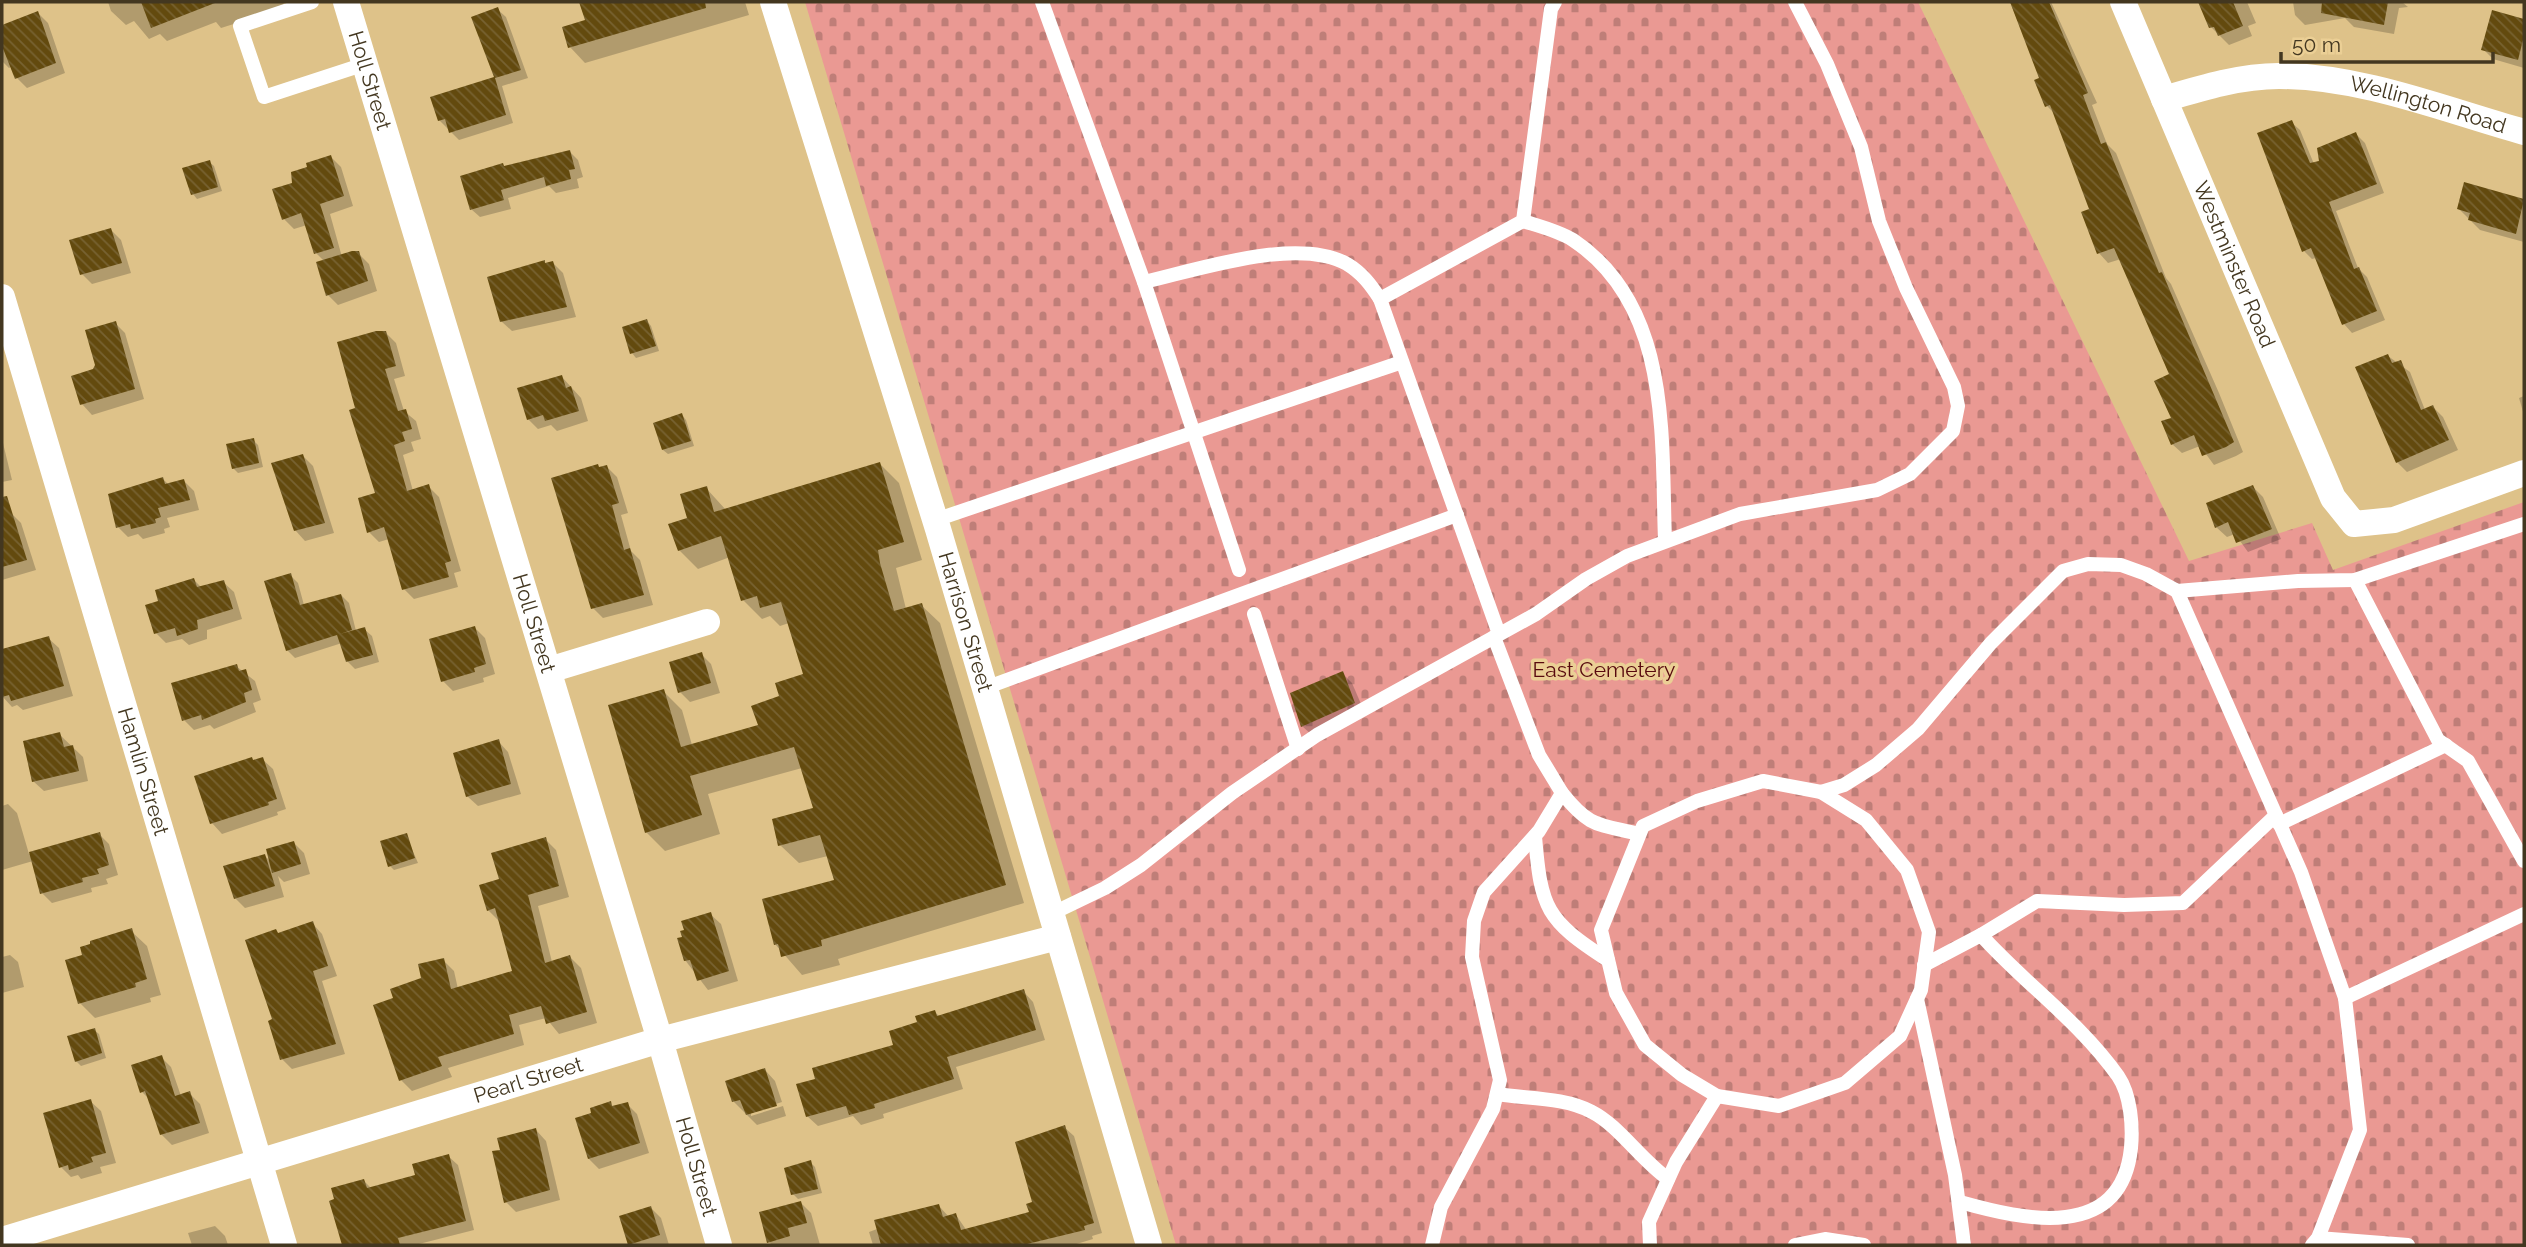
<svg xmlns="http://www.w3.org/2000/svg" width="2526" height="1247" font-family="Raleway,sans-serif">
<style>
.cemetery{fill:url(#cemetery-stones)}
.shadow{fill:#0003}
.building{fill:url(#building-back-hatch)}
.lines{fill:none;stroke-linecap:round;stroke-linejoin:round}
.lane{stroke:#fff;stroke-width:14}
.street{stroke:#fff;stroke-width:26}
.labels{text-anchor:middle;stroke-width:7;stroke-linejoin:round;paint-order:stroke}
.street-label{font-size:21px;fill:#433720;stroke:#ebcf95}
.park-label{font-size:21px;fill:#57090e;stroke:#ebcf95}
</style>
<defs>
<pattern id="cemetery-stones" width="16" height="16" patternUnits="userSpaceOnUse" patternTransform="scale(1.75)"><rect width="16" height="16" fill="#ea9993"/><path d="M2 7V4a2 2 0 0 1 4 0v3zM10 15v-3a2 2 0 0 1 4 0v3z" fill="#bf7e78"/></pattern>
<pattern id="building-back-hatch" width="6" height="6" patternUnits="userSpaceOnUse" patternTransform="scale(1.75)"><rect width="6" height="6" fill="#634a0e"/><path d="M-1 5l2 2M0 0l6 6M5-1l2 2" fill="none" stroke="#776231"/></pattern>
</defs>
<rect width="100%" height="100%" fill="#dec289"/>
<polygon class="cemetery" points="805,2 1918,2 2189,561 2312,523 2333,570 2524,502 2524,1245 1176,1245"/>
<g class="shadow">
<polygon points="108,2 283,2 285,8 221,28 216,22 167,41 160,34 149,39 134,21 126,25 111,11"/>
<polygon points="581,2 745,2 749,15 585,63 570,47 587,21"/>
<polygon points="2010,2 2051,2 2097,103 2092,105 2107,144 2116,153 2166,278 2171,284 2219,393 2243,452 2236,456 2214,465 2200,446 2182,453 2172,444 2171,375 2121,259 2108,263 2099,253 2091,210 2055,114 2047,106 2041,78"/>
<polygon points="2200,2 2247,2 2256,23 2248,26 2252,36 2229,45 2211,27"/>
<polygon points="2293,2 2402,2 2408,7 2399,8 2394,34 2354,27 2345,18 2305,25 2295,15"/>
<polygon points="497,9 506,17 528,78 502,86 513,123 459,140 439,120 432,98 496,78 473,18"/>
<polygon points="2493,12 2524,21 2524,68 2493,59 2483,49"/>
<polygon points="38,13 48,23 65,73 27,88 17,78 12,66 9,68 2,61 2,27"/>
<polygon points="2291,122 2300,130 2314,164 2356,134 2365,143 2384,193 2336,211 2358,268 2367,277 2385,320 2352,333 2344,324 2316,258 2312,259 2304,251"/>
<polygon points="570,152 578,160 583,177 577,179 579,188 556,193 549,186 508,198 511,209 480,217 471,209 505,168"/>
<polygon points="331,157 341,167 353,206 330,214 342,257 358,253 369,264 377,291 338,305 328,295 325,262 316,253 307,225 294,229 284,219 294,184"/>
<polygon points="209,162 214,166 222,191 197,199 193,194"/>
<polygon points="2465,185 2524,201 2524,242 2480,230 2459,209"/>
<polygon points="111,230 121,240 131,273 92,284 82,274"/>
<polygon points="553,263 563,273 576,317 512,331 501,321"/>
<polygon points="647,321 651,326 659,351 636,358 632,353"/>
<polygon points="115,323 125,333 144,399 92,415 82,404"/>
<polygon points="386,333 396,343 405,376 394,379 404,411 416,421 421,439 411,442 414,451 403,455 413,491 428,486 439,497 461,571 454,573 458,587 414,599 404,589 389,539 379,542 369,532 377,494 357,409"/>
<polygon points="2388,356 2410,372 2425,410 2433,407 2443,417 2458,450 2407,472 2397,462"/>
<polygon points="562,377 581,398 588,421 557,431 551,425 538,429 528,419"/>
<polygon points="2524,396 2524,415 2519,398"/>
<polygon points="682,415 686,420 694,446 668,454 663,450"/>
<polygon points="2,439 12,480 2,482"/>
<polygon points="253,440 258,445 263,467 238,473 233,468"/>
<polygon points="302,455 313,466 334,533 305,541 295,530"/>
<polygon points="880,464 899,483 922,560 896,568 906,609 921,605 940,623 1024,903 838,959 840,965 802,975 775,944 836,882 828,856 799,863 780,845 815,809 802,768 708,794 720,834 665,851 646,832 663,691 682,710 692,745 761,726 781,697 805,676 789,623 780,626 770,616 762,619 743,600 730,557 698,569 679,550 690,519 706,488 726,510"/>
<polygon points="607,467 617,477 628,513 621,515 631,551 640,560 653,605 603,618 593,608 600,469"/>
<polygon points="163,479 169,485 184,481 194,491 199,510 167,518 170,527 164,529 165,533 143,539 138,534 128,537 118,527"/>
<polygon points="2253,487 2263,497 2281,539 2248,552 2235,534 2227,537 2216,527"/>
<polygon points="11,513 21,523 36,570 2,580 2,516"/>
<polygon points="290,575 298,583 304,605 341,595 349,603 356,631 364,629 372,636 379,662 355,669 347,661 342,643 295,658 287,650"/>
<polygon points="194,580 202,588 223,582 234,592 242,619 207,630 207,639 189,645 182,639 166,643 156,633 160,602"/>
<polygon points="475,628 485,638 495,674 483,678 484,682 453,691 443,681"/>
<polygon points="48,638 59,648 73,696 23,710 17,705 12,707 2,696 2,651"/>
<polygon points="701,654 711,664 720,693 690,702 680,692"/>
<polygon points="236,666 255,681 261,700 253,703 256,712 214,729 210,725 194,730 184,720"/>
<polygon points="1342,673 1352,683 1364,711 1313,736 1302,726"/>
<polygon points="59,734 83,757 88,781 44,791 33,781"/>
<polygon points="498,741 508,752 521,794 478,806 467,796"/>
<polygon points="252,759 254,761 262,759 273,769 286,809 277,812 278,815 222,834 212,823"/>
<polygon points="8,804 17,813 29,854 99,834 109,844 118,875 106,879 108,884 91,888 92,892 52,903 42,893 33,861 2,870 2,806"/>
<polygon points="406,835 418,863 394,870 390,866"/>
<polygon points="545,839 556,850 569,897 538,906 552,962 570,957 581,968 597,1023 559,1034 546,1018 519,1025 524,1045 448,1068 452,1077 412,1091 401,1080 396,999 424,979 443,960 454,971 458,989 514,973 499,921 488,910 502,881"/>
<polygon points="294,843 304,853 310,874 284,882 278,876 284,897 245,908 235,898 265,856 271,862"/>
<polygon points="710,914 721,924 738,981 708,990 685,960 684,938"/>
<polygon points="312,923 322,934 337,976 322,981 345,1054 292,1069 282,1059 274,1021 276,931 280,935"/>
<polygon points="131,931 147,946 161,995 150,998 151,1002 95,1018 80,1003 84,956"/>
<polygon points="10,955 18,962 24,987 2,993 2,957"/>
<polygon points="1023,991 1033,1002 1045,1040 956,1067 963,1089 883,1114 884,1118 861,1125 853,1116 818,1126 807,1116 817,1080 896,1046 935,1012 940,1017"/>
<polygon points="94,1030 99,1034 106,1058 81,1066 76,1061"/>
<polygon points="161,1057 171,1067 181,1096 189,1093 200,1104 209,1133 172,1145 161,1134 150,1100 142,1092"/>
<polygon points="765,1070 775,1081 782,1102 751,1112 751,1116 783,1106 786,1116 757,1125 733,1101"/>
<polygon points="90,1101 101,1111 116,1163 100,1167 102,1173 81,1179 78,1175 71,1177 61,1167"/>
<polygon points="610,1103 614,1108 627,1104 637,1114 649,1153 599,1169 589,1159 594,1114"/>
<polygon points="1064,1127 1074,1136 1102,1233 1092,1236 1093,1239 1073,1245 873,1245 869,1232 939,1206 949,1217 956,1215 967,1231 1031,1213"/>
<polygon points="536,1130 546,1141 560,1200 516,1212 506,1202 502,1151"/>
<polygon points="448,1156 458,1165 474,1230 415,1245 374,1245 364,1181 372,1189 417,1176"/>
<polygon points="810,1162 815,1167 822,1193 798,1199 793,1194"/>
<polygon points="801,1203 811,1213 820,1245 772,1245 769,1242"/>
<polygon points="651,1208 661,1218 669,1245 630,1245 621,1217"/>
<polygon points="215,1226 225,1236 228,1245 192,1245 188,1233"/>
</g>
<g class="building">
<polygon points="141,2 215,2 215,3 151,28"/>
<polygon points="579,2 705,2 706,8 568,48 562,27 585,20"/>
<polygon points="2010,2 2049,2 2088,93 2083,95 2101,144 2106,142 2159,273 2162,272 2234,442 2226,447 2202,456 2194,435 2171,445 2161,421 2171,418 2154,381 2169,374 2114,248 2097,254 2081,212 2089,209 2050,105 2045,107 2034,80 2039,78"/>
<polygon points="2198,2 2233,2 2243,26 2218,36 2214,27 2209,28"/>
<polygon points="2322,2 2388,2 2384,25 2321,13"/>
<polygon points="498,7 521,70 495,78 506,115 449,133 445,119 438,121 430,97 494,77 471,17"/>
<polygon points="2492,10 2524,19 2524,36 2518,60 2481,50"/>
<polygon points="38,11 56,63 15,79 2,46 2,25"/>
<polygon points="2292,120 2310,163 2319,161 2317,148 2356,132 2377,184 2329,202 2354,269 2359,267 2377,311 2342,325 2311,248 2302,252 2257,133"/>
<polygon points="570,150 575,169 569,170 571,179 546,186 544,177 501,190 504,200 470,210 460,176 503,163 504,166"/>
<polygon points="331,155 344,196 320,204 334,248 314,254 301,213 282,220 272,189 292,183 291,172 307,167 306,163"/>
<polygon points="210,160 218,187 191,195 182,168"/>
<polygon points="2464,182 2524,199 2516,234 2468,220 2470,213 2457,209"/>
<polygon points="111,228 122,263 80,275 69,240"/>
<polygon points="352,251 359,251 368,281 326,296 316,262"/>
<polygon points="545,260 545,263 553,261 567,307 500,322 487,277"/>
<polygon points="647,319 656,346 630,354 622,327"/>
<polygon points="116,321 135,389 80,405 71,376 93,369 95,365 85,330"/>
<polygon points="376,331 386,331 396,366 385,369 398,411 406,409 412,429 402,432 405,441 394,445 407,491 429,484 451,561 445,563 449,577 402,590 384,527 367,533 358,498 375,493 349,410 355,408 337,342"/>
<polygon points="2388,354 2392,363 2401,360 2421,410 2433,405 2449,440 2396,463 2355,367"/>
<polygon points="562,375 566,388 571,386 579,411 545,421 543,415 527,420 517,388"/>
<polygon points="682,413 691,441 662,450 653,423"/>
<polygon points="254,438 259,463 232,469 226,444"/>
<polygon points="303,454 325,523 294,531 271,463"/>
<polygon points="880,462 904,542 878,550 880,563 894,611 922,603 1006,885 821,940 822,946 781,957 778,944 774,945 762,899 834,880 820,835 778,846 772,819 813,808 794,747 690,776 702,815 645,833 608,705 664,689 681,747 758,725 751,706 779,696 775,683 803,674 781,602 760,608 757,596 741,601 721,536 678,551 668,524 687,518 680,494 707,486 714,512"/>
<polygon points="598,464 599,467 607,465 619,503 612,505 624,550 630,548 644,595 591,609 551,478"/>
<polygon points="163,477 165,484 184,479 190,500 158,508 161,517 155,519 156,523 131,529 130,524 116,528 108,494"/>
<polygon points="2253,485 2272,529 2236,543 2228,522 2215,528 2206,503"/>
<polygon points="7,496 27,560 2,567 2,497"/>
<polygon points="291,573 300,605 341,594 352,630 340,634 365,627 373,655 346,662 337,635 286,651 264,581"/>
<polygon points="194,578 197,587 224,580 233,609 197,620 198,629 177,636 175,628 154,634 145,605 158,601 155,590"/>
<polygon points="475,626 486,664 474,668 475,672 441,682 429,639"/>
<polygon points="49,636 64,686 11,701 9,695 2,697 2,649"/>
<polygon points="702,652 711,683 678,693 669,662"/>
<polygon points="237,664 239,671 246,669 252,690 244,693 246,702 202,720 201,715 182,721 171,683"/>
<polygon points="1343,671 1355,703 1301,727 1290,693"/>
<polygon points="60,732 64,747 73,745 79,771 32,782 23,741"/>
<polygon points="499,739 511,784 466,797 453,753"/>
<polygon points="252,757 253,760 263,757 277,799 268,802 269,805 210,824 194,776"/>
<polygon points="100,832 109,865 97,869 99,874 82,878 83,882 40,894 29,852"/>
<polygon points="407,833 415,858 388,867 380,841"/>
<polygon points="546,837 559,886 528,895 545,963 570,955 587,1012 546,1024 541,1006 509,1015 514,1034 438,1057 442,1066 399,1081 373,1005 393,998 390,989 421,978 418,964 444,958 451,989 512,971 495,908 487,911 479,885 499,879 491,853"/>
<polygon points="294,841 301,864 272,873 266,849"/>
<polygon points="265,854 275,886 234,899 223,866"/>
<polygon points="711,912 729,971 697,981 690,960 684,961 677,938 682,937 680,931 684,930 681,921"/>
<polygon points="313,921 328,966 313,971 336,1044 280,1060 268,1021 272,1019 245,940 276,929 278,933"/>
<polygon points="132,928 147,979 135,983 136,987 78,1004 65,960 82,955 80,947 90,944 90,941"/>
<polygon points="1024,989 1036,1030 947,1057 954,1079 874,1104 875,1108 849,1115 846,1106 806,1117 796,1084 815,1079 812,1068 893,1045 889,1031 917,1022 915,1016 935,1010 937,1016"/>
<polygon points="95,1028 102,1053 75,1062 67,1036"/>
<polygon points="162,1055 175,1096 190,1091 200,1123 160,1135 145,1091 140,1093 131,1065"/>
<polygon points="765,1068 777,1106 746,1115 740,1100 732,1102 725,1081"/>
<polygon points="91,1099 106,1153 91,1157 93,1162 69,1170 68,1165 59,1168 43,1113"/>
<polygon points="611,1101 612,1106 628,1102 640,1143 588,1159 575,1118 591,1113 590,1108"/>
<polygon points="1065,1125 1094,1223 1084,1226 1085,1230 1023,1245 881,1245 874,1220 939,1204 943,1217 956,1213 961,1230 1029,1212 1026,1204 1032,1202 1015,1142"/>
<polygon points="536,1128 550,1190 504,1203 492,1151 500,1150 497,1138"/>
<polygon points="449,1154 466,1221 398,1238 400,1245 342,1245 329,1201 334,1199 331,1188 364,1179 367,1188 415,1175 412,1164"/>
<polygon points="811,1160 818,1189 791,1195 784,1168"/>
<polygon points="801,1201 807,1223 788,1228 790,1236 767,1243 759,1212"/>
<polygon points="651,1206 660,1235 628,1245 619,1216"/>
</g>
<g class="lines">
<g class="lane">
<polyline points="312,2 240,26 264,97 365,64"/>
<polyline points="1042,2 1144,282 1239,570"/>
<path d="M1523 221C1539 226 1559 231 1573 240 1672 306 1661 437 1665 540"/>
<path d="M1144 282C1197 270 1297 236 1347 264 1362 273 1371 285 1380 299"/>
<polyline points="935,520 1402,362"/>
<polyline points="2355,580 2438,740 2468,761 2524,861"/>
<polyline points="2177,591 2301,872 2345,998 2360,1130 2318,1238 2312,1245"/>
<polyline points="1254,614 1298,749"/>
<polyline points="1499,634 1380,299 1523,221 1551,9 1555,2"/>
<polyline points="1494,637 1539,755 1562,793"/>
<polyline points="985,688 1457,515"/>
<polygon points="1763,781 1821,792 1866,820 1907,870 1929,932 1921,990 1900,1036 1845,1083 1779,1106 1717,1096 1682,1075 1645,1045 1616,993 1601,930 1643,826 1697,801"/>
<polyline points="1821,792 1844,785 1876,765 1918,729 1991,643 2063,571 2088,564 2121,565 2146,574 2177,591 2298,581 2355,580 2524,524"/>
<polyline points="2279,824 2446,745"/>
<path d="M1535 836C1541 909 1546 920 1608 960"/>
<polyline points="1051,914 1105,888 1141,865 1232,793 1317,735 1536,614 1586,579 1627,556 1740,514 1877,490 1910,474 1953,431 1958,406 1954,387 1906,288 1879,221 1861,147 1827,64 1795,2"/>
<polyline points="1981,935 2037,901 2124,905 2183,903 2276,815"/>
<path d="M1924 965 1981 935C2025 984 2079 1021 2118 1076 2131 1095 2133 1127 2131 1148 2121 1242 2024 1220 1960 1202"/>
<polyline points="2345,998 2524,914"/>
<polyline points="1917,999 1955,1175 1964,1245"/>
<path d="M1497 1094C1527 1099 1564 1097 1592 1112 1618 1125 1641 1160 1668 1179"/>
<polyline points="2318,1238 2408,1245"/>
<path d="M1432 1245 1441 1207 1493 1109 1500 1080 1472 957 1474 921 1484 892 1539 831 1562 793C1590 828 1598 824 1639 834"/>
<polyline points="1650,1245 1649,1222 1676,1162 1717,1096"/>
<polyline points="1795,1245 1825,1239 1864,1245"/>
</g>
<g class="street">
<path id="s1" d="M346 2 660 1040 719 1245"/>
<path id="s2" d="M773 2 938 529 1149 1245"/>
<path id="s3" d="M2123 2 2333 498 2354 524 2394 520 2524 473"/>
<path id="s4" d="M2164 99C2201 88 2240 76 2279 76 2362 76 2445 110 2524 132"/>
<path id="s5" d="M2 297 284 1245"/>
<polyline points="549,670 707,622"/>
<path id="s6" d="M2 1240 660 1040 1058 937"/>
</g>
</g>
<g class="labels">
<g class="street-label">
<text dy="7" stroke="none"><textPath href="#s1" startOffset="82">Holl Street</textPath></text>
<text dy="7" stroke="none"><textPath href="#s4" startOffset="270">Wellington Road</textPath></text>
<text dy="7" stroke="none"><textPath href="#s3" startOffset="285">Westminster Road</textPath></text>
<text dy="7" stroke="none"><textPath href="#s2" startOffset="649">Harrison Street</textPath></text>
<text dy="7" stroke="none"><textPath href="#s1" startOffset="649">Holl Street</textPath></text>
<text dy="7" stroke="none"><textPath href="#s5" startOffset="495">Hamlin Street</textPath></text>
<text dy="7" stroke="none"><textPath href="#s6" startOffset="550">Pearl Street</textPath></text>
<text dy="7" stroke="none"><textPath href="#s1" startOffset="1216">Holl Street</textPath></text>
</g>
<g class="park-label">
<text x="1604" y="677">East Cemetery</text>
</g>
</g>
<rect width="2526" height="1247" fill="none" stroke="#433720" stroke-width="7"/>
<path d="M2281 52v10h212v-10" fill="none" stroke="#433720" stroke-width="3.5"/>
<text x="2292" y="52" font-size="21" fill="#433720" stroke="#ebcf95" stroke-width="5" paint-order="stroke">50 m</text>
</svg>
